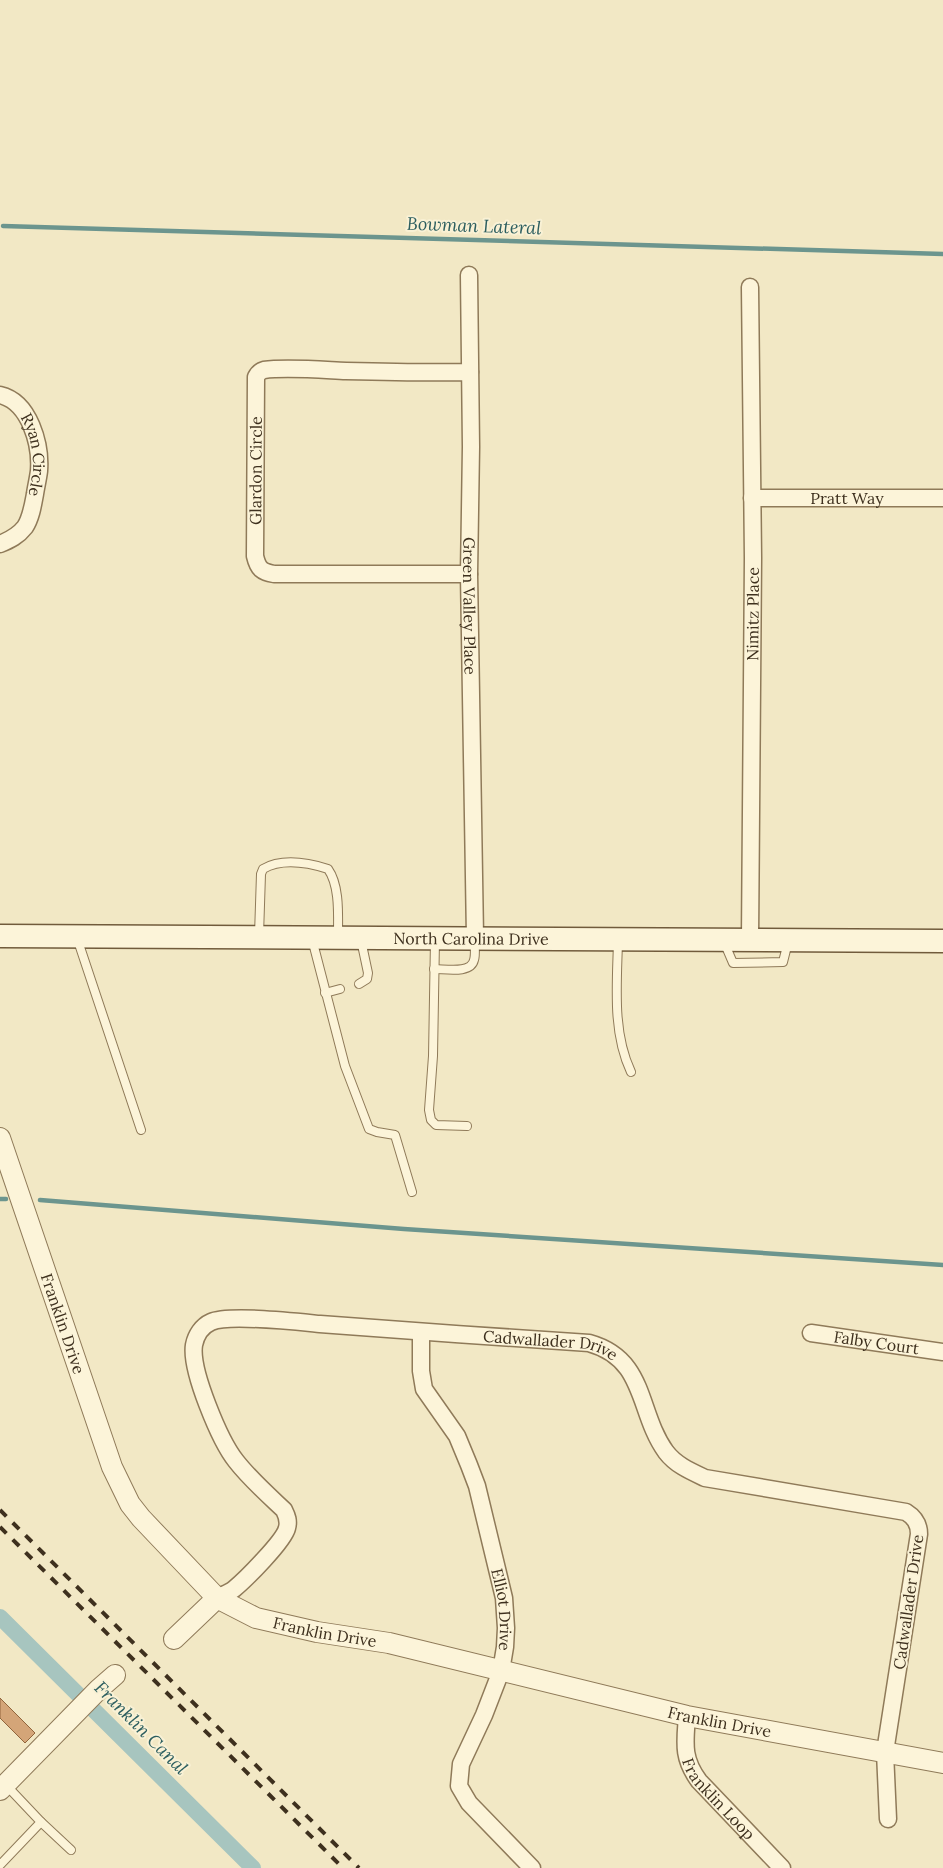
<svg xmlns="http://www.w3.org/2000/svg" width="943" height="1868" font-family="Lora,serif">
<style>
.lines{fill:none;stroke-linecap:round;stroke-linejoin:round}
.stream{stroke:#6c958e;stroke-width:4.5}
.canal{stroke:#a7c5bf;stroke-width:16}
.building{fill:#d4a578;stroke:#91653c}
.service-casing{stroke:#8f7a59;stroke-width:10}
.minor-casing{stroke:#8f7a59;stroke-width:19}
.tertiary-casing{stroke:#8f7a59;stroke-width:22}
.secondary-casing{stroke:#715b3c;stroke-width:25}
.service{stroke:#fcf4d9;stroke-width:8}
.minor{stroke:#fcf4d9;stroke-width:16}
.tertiary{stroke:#fcf4d9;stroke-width:20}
.secondary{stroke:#fcf4d9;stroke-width:22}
.rail{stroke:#3e301e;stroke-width:4;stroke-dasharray:9 9;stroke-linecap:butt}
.labels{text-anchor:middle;stroke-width:4;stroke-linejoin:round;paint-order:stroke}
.street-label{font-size:16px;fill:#3e301e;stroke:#f9f1d5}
.water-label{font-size:18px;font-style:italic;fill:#2c5e5f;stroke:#f9f1d5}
</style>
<rect width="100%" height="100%" fill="#f2e8c5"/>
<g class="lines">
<g class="stream">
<polyline points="3,226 943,254"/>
<polyline points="0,1199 6,1199"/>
<polyline points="40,1200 404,1229 943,1265"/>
</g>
<polyline class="canal" points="0,1617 253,1868"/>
</g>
<polygon class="building" points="0,1698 35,1733 25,1743 0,1718"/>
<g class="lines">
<defs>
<g id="service">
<path d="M259 935 261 874 263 869C282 858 309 863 328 869 340 886 338 915 338 935"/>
<polyline points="77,938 141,1130"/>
<polyline points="312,939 345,1066 369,1129 377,1132 395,1135 412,1192"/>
<polyline points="435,940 433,1056 429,1110 431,1120 436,1125 467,1126"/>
<path d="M618 941C617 984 612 1032 631 1072"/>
<polyline points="724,942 733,963 783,962 788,942"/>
<path d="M434 969C446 969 471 974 474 960 476 954 474 945 475 939"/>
<polyline points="359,984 367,979 368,973 361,940"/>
<polyline points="325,993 340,989"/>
<polyline points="41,1822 71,1850"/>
<polyline points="0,1865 41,1822 6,1785"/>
</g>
<g id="minor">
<path id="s1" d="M469 275 471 447 469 574 475 937"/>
<path id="s2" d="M0 395C30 402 41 445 39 471 38 479 36 487 35 494 33 505 31 518 25 527 18 536 10 540 0 544"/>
<path id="s3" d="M752 498H943"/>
<path id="s4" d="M469 574H274C262 572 258 569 255 556L256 377C258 373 260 371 264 370 286 367 323 370 346 371 387 372 428 373 470 372"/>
<path id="s5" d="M750 940 753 558 750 287"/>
<path id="s6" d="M421 1332V1371L424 1389 457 1436 469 1465 477 1486 504 1598 506 1628 505 1647 501 1671 484 1715 461 1764 459 1786 469 1803 532 1868"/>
<path id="s7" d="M811 1333 943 1352"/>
<path id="s8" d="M217 1598C222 1595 229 1593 234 1589 245 1580 284 1541 287 1528 289 1521 287 1516 284 1510 267 1494 250 1479 236 1461 220 1441 190 1370 194 1345 196 1335 202 1326 211 1322 228 1314 299 1322 320 1324 410 1331 499 1337 589 1343 647 1359 637 1412 666 1452 676 1465 690 1471 705 1478L906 1512C914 1517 919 1523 919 1534L885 1752 888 1819"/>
<path id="s9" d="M687 1716C685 1743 682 1758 699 1781L782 1868"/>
</g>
<g id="tertiary">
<path id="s10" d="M0 1138 112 1467 130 1504 141 1518 217 1598 256 1618 317 1632 389 1643 687 1716 943 1763"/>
<polyline points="174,1639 217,1598"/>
<polyline points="0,1790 99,1689 115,1675"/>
</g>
<g id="secondary">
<path id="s11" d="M0 936 943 941"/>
</g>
</defs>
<use href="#service" class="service-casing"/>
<use href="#minor" class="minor-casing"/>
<use href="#tertiary" class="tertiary-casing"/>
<use href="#secondary" class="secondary-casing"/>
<use href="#service" class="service"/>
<use href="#minor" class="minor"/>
<use href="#tertiary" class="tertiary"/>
<use href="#secondary" class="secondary"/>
<g class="rail">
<polyline points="0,1510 359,1868"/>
<polyline points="0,1527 343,1868"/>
</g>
</g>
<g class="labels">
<g class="street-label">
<text dy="6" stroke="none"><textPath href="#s2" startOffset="75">Ryan Circle</textPath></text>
<text dy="6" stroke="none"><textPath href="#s4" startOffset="309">Glardon Circle</textPath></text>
<text dy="6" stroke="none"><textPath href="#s3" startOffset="95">Pratt Way</textPath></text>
<text dy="6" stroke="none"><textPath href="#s1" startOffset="331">Green Valley Place</textPath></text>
<text dy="6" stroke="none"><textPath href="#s5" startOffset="326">Nimitz Place</textPath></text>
<text dy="6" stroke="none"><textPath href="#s11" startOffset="471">North Carolina Drive</textPath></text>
<text dy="6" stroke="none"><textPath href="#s10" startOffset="196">Franklin Drive</textPath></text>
<text dy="6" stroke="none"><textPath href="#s7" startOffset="66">Falby Court</textPath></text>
<text dy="6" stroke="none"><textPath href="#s8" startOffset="684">Cadwallader Drive</textPath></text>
<text transform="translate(908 1602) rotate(-82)" y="6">Cadwallader Drive</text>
<text dy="6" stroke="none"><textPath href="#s6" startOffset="295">Elliot Drive</textPath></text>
<text dy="6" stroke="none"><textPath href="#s10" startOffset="631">Franklin Drive</textPath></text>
<text dy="6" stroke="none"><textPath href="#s10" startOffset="1036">Franklin Drive</textPath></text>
<text dy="6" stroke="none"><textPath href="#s9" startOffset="94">Franklin Loop</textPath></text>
</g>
<g class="water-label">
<text transform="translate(474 226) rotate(2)" y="6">Bowman Lateral</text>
<text transform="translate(141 1728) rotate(45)" y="6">Franklin Canal</text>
</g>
</g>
</svg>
